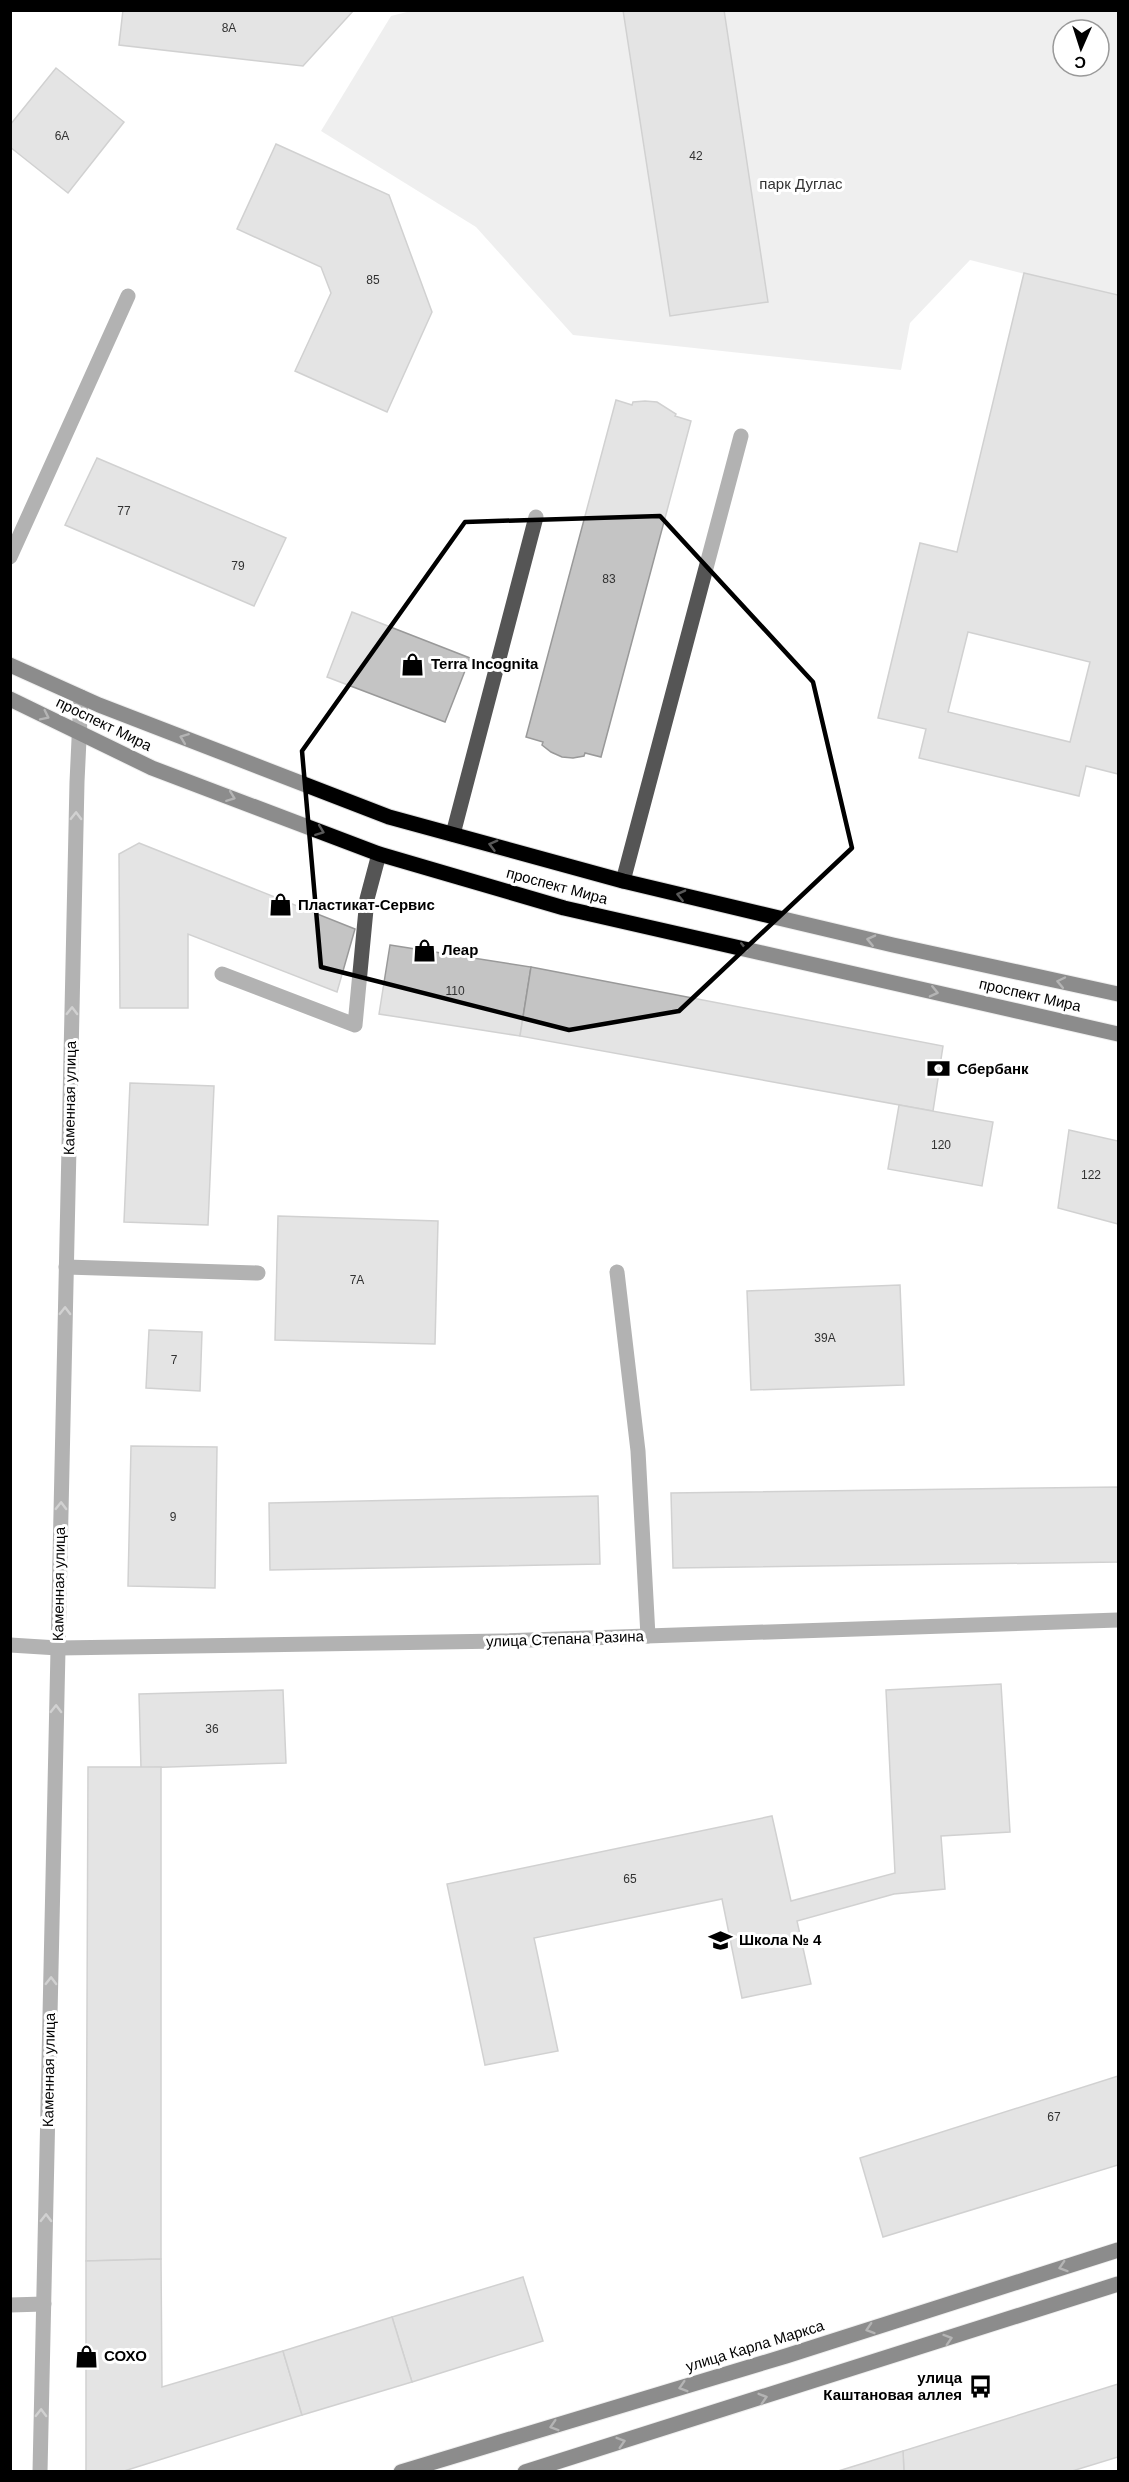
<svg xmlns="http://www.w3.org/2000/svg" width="1129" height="2482" font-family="Helvetica,sans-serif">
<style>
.green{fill:#dcdcdc;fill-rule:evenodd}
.building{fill:#c4c4c4;stroke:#999;stroke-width:1.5;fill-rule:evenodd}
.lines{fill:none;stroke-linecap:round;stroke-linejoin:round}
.major-casing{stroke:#dbdbdb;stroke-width:17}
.minor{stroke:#555;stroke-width:15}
.major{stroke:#000;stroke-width:15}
.oneway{stroke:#595959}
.oneway2{stroke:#999}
.marked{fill:none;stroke:#000;stroke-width:4.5;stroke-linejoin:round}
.labels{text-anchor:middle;stroke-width:6;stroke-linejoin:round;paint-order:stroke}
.number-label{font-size:12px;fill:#313131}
.park-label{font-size:15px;fill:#333;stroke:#fff}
.poi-label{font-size:15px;font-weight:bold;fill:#000;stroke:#fff;text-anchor:start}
.street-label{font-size:15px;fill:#000;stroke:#fff}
</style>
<rect width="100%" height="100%" fill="#fff"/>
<path class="green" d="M411 11H1118V298L970 260 910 323 901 370 573 335 476 227 321 131 391 16ZM1063 30H1099V66H1063Z"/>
<g class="building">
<polygon points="123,10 354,10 303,66 119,45"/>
<polygon points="623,10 724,10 768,302 670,316"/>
<polygon points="56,68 124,122 68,193 10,147 10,125"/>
<polygon points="276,144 389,195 432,312 387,412 295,371 331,293 321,267 237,229"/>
<path d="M1024 273 1118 295V774L1086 766 1079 796 919 758 926 729 878 718 920 543 957 552ZM968 632 1090 662 1070 742 948 712Z"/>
<polygon points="616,400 632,405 633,402 645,401 657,402 676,414 675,416 691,421 601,757 585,753 584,756 573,758 562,757 551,752 542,745 543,742 526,737"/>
<polygon points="97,458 286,538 254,606 65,525"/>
<polygon points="352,612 470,658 445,722 327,677"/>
<polygon points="139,843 355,929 337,992 188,934 188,1008 120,1008 119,854"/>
<polygon points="390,945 531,967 520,1036 379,1014"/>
<polygon points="531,967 943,1046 933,1111 520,1036"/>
<polygon points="130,1083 214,1086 208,1225 124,1222"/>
<polygon points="899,1105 993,1122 982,1186 888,1169"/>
<polygon points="1069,1130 1118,1141 1118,1224 1058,1208"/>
<polygon points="278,1216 438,1221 435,1344 275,1340"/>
<polygon points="900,1285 904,1385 751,1390 747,1291"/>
<polygon points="149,1330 202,1332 200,1391 146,1388"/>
<polygon points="131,1446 217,1447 215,1588 128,1586"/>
<polygon points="1118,1487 1118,1562 673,1568 671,1493"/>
<polygon points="598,1496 600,1564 270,1570 269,1503"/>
<polygon points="1001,1684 1010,1832 941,1836 945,1889 894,1894 797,1921 811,1984 742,1998 722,1899 534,1938 558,2051 485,2065 447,1884 772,1816 791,1901 895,1873 886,1690"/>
<polygon points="283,1690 286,1763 141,1768 139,1694"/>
<polygon points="88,1767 161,1767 161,2259 86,2261"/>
<polygon points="1118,2076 1118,2165 883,2237 860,2158"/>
<polygon points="161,2259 162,2387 283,2351 302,2415 121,2472 86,2472 86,2261"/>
<polygon points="523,2277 543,2341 412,2382 392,2317"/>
<polygon points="392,2317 412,2382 302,2415 283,2351"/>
<polygon points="1118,2384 1118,2457 1069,2472 904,2472 903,2451"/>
<polygon points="903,2451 904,2472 835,2472"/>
</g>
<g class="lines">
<defs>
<g id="major">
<polyline points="10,665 99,705 389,817 623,881 893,945 1118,994"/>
<polyline points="10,699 152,768 379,854 564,908 1118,1034"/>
<polyline points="401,2472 786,2356 1118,2250"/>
<polyline points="525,2472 1118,2284"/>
</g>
</defs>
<use href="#major" class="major-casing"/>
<g class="minor">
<polyline points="10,557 128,296"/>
<polyline points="453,834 536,517"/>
<polyline points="623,881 741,436"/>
<polyline points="222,974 355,1025 367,899 379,854"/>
<polyline points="66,1267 258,1273"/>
<polyline points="617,1272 638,1451 648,1636"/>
<polyline points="10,1645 58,1648 502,1641 1118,1620"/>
<polyline points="10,2305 44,2304"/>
<polyline points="40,2472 77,782 81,697"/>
</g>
<use href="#major" class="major"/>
</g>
<defs><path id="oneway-chevron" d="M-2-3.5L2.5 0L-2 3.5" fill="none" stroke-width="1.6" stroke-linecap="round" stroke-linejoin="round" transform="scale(1.5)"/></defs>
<g class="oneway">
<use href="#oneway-chevron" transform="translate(45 716) rotate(26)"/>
<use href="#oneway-chevron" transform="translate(184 738) rotate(-159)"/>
<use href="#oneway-chevron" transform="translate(231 797) rotate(21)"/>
<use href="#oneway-chevron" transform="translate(320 831) rotate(21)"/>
<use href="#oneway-chevron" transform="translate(493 845) rotate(-165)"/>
<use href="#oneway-chevron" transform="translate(681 895) rotate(-167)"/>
<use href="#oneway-chevron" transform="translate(871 940) rotate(-167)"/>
<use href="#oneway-chevron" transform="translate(743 949) rotate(13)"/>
<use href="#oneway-chevron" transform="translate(1061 982) rotate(-168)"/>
<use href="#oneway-chevron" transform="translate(934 992) rotate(13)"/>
<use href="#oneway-chevron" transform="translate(1063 2267) rotate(162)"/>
<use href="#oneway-chevron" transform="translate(870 2329) rotate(162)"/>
<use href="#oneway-chevron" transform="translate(948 2339) rotate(-18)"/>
<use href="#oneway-chevron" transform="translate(683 2387) rotate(163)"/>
<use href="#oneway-chevron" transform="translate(763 2398) rotate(-17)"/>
<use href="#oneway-chevron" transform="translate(554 2426) rotate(163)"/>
<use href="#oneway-chevron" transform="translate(621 2442) rotate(-17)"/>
</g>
<g class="oneway2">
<use href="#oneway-chevron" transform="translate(76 816) rotate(-89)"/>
<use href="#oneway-chevron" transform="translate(72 1011) rotate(-89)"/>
<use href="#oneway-chevron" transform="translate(65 1311) rotate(-89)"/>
<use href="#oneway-chevron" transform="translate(61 1506) rotate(-89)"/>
<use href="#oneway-chevron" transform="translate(56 1709) rotate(-89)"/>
<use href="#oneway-chevron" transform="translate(51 1981) rotate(-89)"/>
<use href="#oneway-chevron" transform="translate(46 2218) rotate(-89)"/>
<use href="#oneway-chevron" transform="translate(41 2413) rotate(-89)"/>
</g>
<path d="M0 0H1129V2482H0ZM660 516 813 682 852 848 679 1011 569 1030 321 967 302 751 465 522Z" fill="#fff" fill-opacity=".55" fill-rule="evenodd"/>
<path class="marked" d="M660 516 813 682 852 848 679 1011 569 1030 321 967 302 751 465 522Z"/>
<defs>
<symbol id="shop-bare" viewBox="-9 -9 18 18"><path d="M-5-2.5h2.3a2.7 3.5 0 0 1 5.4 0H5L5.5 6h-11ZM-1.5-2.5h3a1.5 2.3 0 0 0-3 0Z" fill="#000" stroke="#fff" stroke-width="2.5" paint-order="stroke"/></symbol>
<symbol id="bank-bare" viewBox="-9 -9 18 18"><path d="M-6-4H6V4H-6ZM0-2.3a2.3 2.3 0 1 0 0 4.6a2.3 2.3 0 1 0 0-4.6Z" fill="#000" stroke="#fff" stroke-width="2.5" paint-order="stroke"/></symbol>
<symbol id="school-bare" viewBox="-9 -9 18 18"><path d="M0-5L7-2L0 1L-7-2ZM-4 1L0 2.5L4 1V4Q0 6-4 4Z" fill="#000" stroke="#fff" stroke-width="2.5" paint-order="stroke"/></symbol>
<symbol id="bus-bare" viewBox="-9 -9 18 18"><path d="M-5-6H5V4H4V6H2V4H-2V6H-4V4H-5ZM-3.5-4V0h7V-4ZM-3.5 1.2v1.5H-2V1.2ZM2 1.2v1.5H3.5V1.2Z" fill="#000" stroke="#fff" stroke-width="2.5" paint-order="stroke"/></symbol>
</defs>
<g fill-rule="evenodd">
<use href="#shop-bare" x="396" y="648" width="33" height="33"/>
<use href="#shop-bare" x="264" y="888" width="33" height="33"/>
<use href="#shop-bare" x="408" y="934" width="33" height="33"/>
<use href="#bank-bare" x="922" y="1052" width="33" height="33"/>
<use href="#school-bare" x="704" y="1924" width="33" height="33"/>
<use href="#shop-bare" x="70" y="2340" width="33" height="33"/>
<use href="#bus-bare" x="964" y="2370" width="33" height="33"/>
</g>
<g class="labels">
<g class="number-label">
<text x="229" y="32">8А</text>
<text x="62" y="140">6А</text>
<text x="696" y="160">42</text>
<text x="373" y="284">85</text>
<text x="124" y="515">77</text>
<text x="238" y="570">79</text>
<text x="609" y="583">83</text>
<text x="455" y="995">110</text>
<text x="941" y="1149">120</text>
<text x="1091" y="1179">122</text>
<text x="357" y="1284">7А</text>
<text x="825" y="1342">39А</text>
<text x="174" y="1364">7</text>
<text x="173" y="1521">9</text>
<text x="212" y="1733">36</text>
<text x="630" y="1883">65</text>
<text x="1054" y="2121">67</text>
</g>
<g class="park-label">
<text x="801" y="189">парк Дуглас</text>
</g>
<g class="poi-label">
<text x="431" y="669">Terra Incognita</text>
<text x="298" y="910">Пластикат-Сервис</text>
<text x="442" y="955">Леар</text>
<text x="957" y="1074">Сбербанк</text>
<text x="739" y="1945">Школа № 4</text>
<text x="104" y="2361">СОХО</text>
<text x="962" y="2383" text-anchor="end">улица<tspan x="962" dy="17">Каштановая аллея</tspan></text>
</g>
<g class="street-label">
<text transform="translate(104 724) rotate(26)" y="5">проспект Мира</text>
<text transform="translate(557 886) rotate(15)" y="5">проспект Мира</text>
<text transform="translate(1030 995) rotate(13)" y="5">проспект Мира</text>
<text transform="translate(70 1098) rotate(-89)" y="5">Каменная улица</text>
<text transform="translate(59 1584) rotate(-89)" y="5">Каменная улица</text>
<text transform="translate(565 1639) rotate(-2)" y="5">улица Степана Разина</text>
<text transform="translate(49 2070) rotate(-89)" y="5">Каменная улица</text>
<text transform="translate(755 2346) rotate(-17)" y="5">улица Карла Маркса</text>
</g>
</g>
<rect width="1129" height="2482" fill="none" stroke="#000000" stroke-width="24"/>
<g transform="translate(1081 48) rotate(183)"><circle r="28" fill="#ffffff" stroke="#999999" stroke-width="1.5"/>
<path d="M0-4.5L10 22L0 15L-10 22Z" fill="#000000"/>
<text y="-9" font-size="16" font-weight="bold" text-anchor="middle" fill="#000000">С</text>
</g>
</svg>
